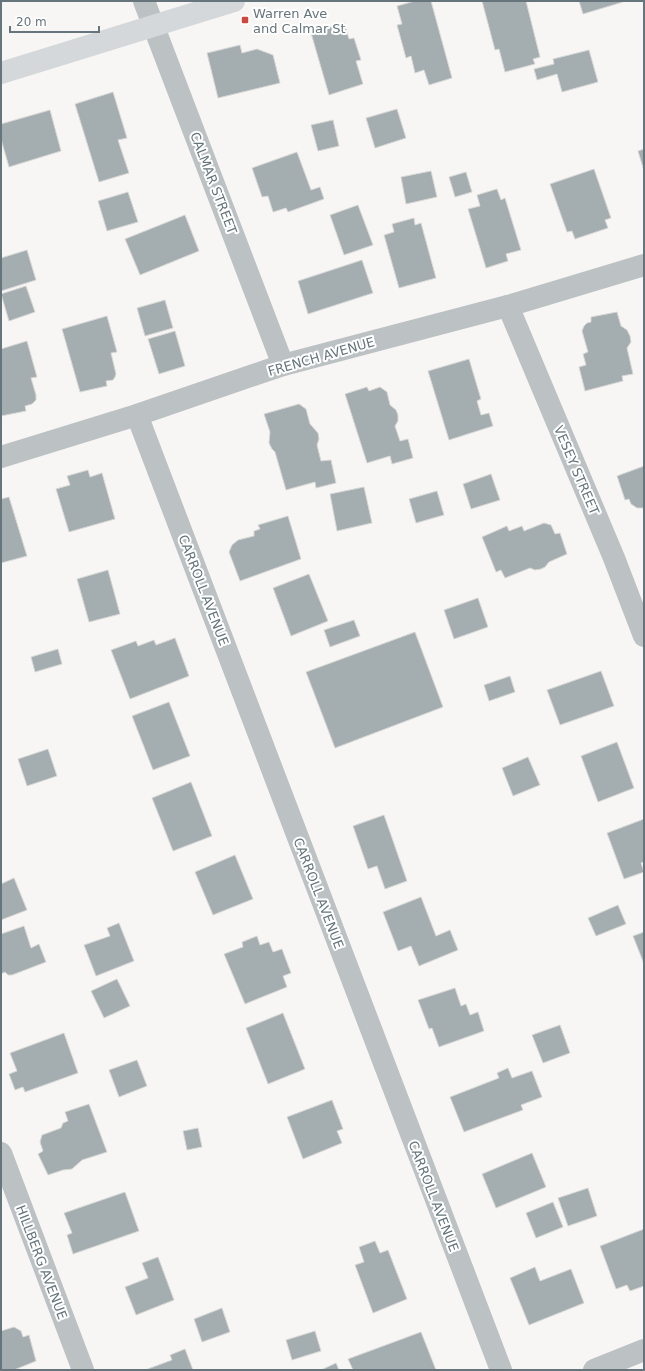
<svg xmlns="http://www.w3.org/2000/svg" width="645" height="1371" font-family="'DejaVu Sans',sans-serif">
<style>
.building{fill:#a4adb0;stroke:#d8d8d6}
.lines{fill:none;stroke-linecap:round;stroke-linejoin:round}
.minor{stroke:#bcc1c3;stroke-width:22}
.major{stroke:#d4d8da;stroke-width:22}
.poi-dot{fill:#ce493d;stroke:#fff;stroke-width:1.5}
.labels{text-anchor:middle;stroke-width:4;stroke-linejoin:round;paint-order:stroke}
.poi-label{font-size:13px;fill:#65757b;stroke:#fff;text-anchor:start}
.street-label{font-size:13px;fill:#65757b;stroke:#fff}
</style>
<rect width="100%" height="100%" fill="#f7f6f4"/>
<g class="building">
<polygon points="415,1 431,1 452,78 429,85 424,70 415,73 411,56 406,58 397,25 402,24 397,6"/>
<polygon points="482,1 526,1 540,57 533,59 535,64 505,72 499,49 495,50"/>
<polygon points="579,1 622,1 623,2 583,14"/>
<polygon points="344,22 349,39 354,38 361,60 356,61 363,84 329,95 311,33"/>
<polygon points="240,45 242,53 257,49 273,55 280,83 218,98 207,53"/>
<polygon points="589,50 598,82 562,92 557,74 537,80 534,69 554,64 553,59"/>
<polygon points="113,92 127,138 118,140 129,173 99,182 75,104"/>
<polygon points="397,109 406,138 375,148 366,118"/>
<polygon points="50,110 61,151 9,167 1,139 1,124"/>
<polygon points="333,120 339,146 318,151 311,125"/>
<polygon points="644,149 644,171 638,151"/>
<polygon points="297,152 311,190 320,187 324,199 288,212 286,208 273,212 268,196 262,197 252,168"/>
<polygon points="594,169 611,218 605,220 608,228 575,239 572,231 567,232 550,184"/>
<polygon points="431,171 437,197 406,204 401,177"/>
<polygon points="466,172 472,192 455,197 449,177"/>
<polygon points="497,189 501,200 505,198 521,250 506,254 508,261 486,268 468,209 480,206 477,195"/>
<polygon points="128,192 138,222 107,231 98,201"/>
<polygon points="358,205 373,245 344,255 330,215"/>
<polygon points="185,215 199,251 140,275 125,239"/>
<polygon points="414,218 415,225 421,223 436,278 399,288 384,235 394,232 392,224"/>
<polygon points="27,250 36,280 1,291 1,258"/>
<polygon points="362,260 373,293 308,314 298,281"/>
<polygon points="26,286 35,312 9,321 1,294"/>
<polygon points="165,300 173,328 145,336 137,308"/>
<polygon points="617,312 621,326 627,330 630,336 631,342 627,348 633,374 622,376 623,381 585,391 579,367 586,365 583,354 588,352 582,331 584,326 587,323 591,322 591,317"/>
<polygon points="107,316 117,352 111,353 116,374 115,377 113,380 106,381 107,386 80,392 62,329"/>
<polygon points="175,331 185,366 159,374 148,339"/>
<polygon points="27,341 37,377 31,378 36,395 36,400 32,404 25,406 26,411 1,416 1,349"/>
<polygon points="469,359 481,399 477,401 481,415 489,413 493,426 449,440 428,371"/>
<polygon points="367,387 369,391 380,387 387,392 390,405 396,410 398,415 398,421 395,426 400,441 408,439 413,458 392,464 390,456 367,463 345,394"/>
<polygon points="299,404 306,409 310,424 318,433 319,439 317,445 321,461 331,460 336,483 316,488 315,482 286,490 275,452 272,449 269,443 270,432 264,414"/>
<polygon points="644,466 644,508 637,508 631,504 629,499 625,500 617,476"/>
<polygon points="88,470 90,477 102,473 115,519 69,532 56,489 70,485 67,476"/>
<polygon points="491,474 500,500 471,509 463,484"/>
<polygon points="364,487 372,523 337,531 330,494"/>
<polygon points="437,491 444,515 416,523 409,499"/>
<polygon points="9,497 27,556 1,563 1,499"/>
<polygon points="288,516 301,559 240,581 229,552 232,545 238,540 254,536 254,531 260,529 258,525"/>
<polygon points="544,523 551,525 555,534 560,533 567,554 549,562 545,567 541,569 535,570 530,568 505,578 501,570 496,572 482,537 507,526 509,531 522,526 524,531"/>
<polygon points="108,570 120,614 89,622 77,579"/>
<polygon points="309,574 328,621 291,636 273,588"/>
<polygon points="478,598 488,627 454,639 444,610"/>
<polygon points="354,620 360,636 330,647 324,630"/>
<polygon points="415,632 443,707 335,748 306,672"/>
<polygon points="175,638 189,676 130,699 111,650 136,641 138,646 154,640 156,645"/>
<polygon points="58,649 62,664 35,672 31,657"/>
<polygon points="601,671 614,706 560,725 547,690"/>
<polygon points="510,676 515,692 489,701 484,685"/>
<polygon points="169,702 190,756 153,770 132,716"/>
<polygon points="617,742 634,788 598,802 581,756"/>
<polygon points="48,749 57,776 27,786 18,759"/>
<polygon points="528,757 540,785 513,796 502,768"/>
<polygon points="191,782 212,836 173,851 152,798"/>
<polygon points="384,815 407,881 385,889 377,866 368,869 353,826"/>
<polygon points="644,819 644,862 641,863 644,872 624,879 607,833"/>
<polygon points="235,855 253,899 213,915 195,872"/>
<polygon points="14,878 27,910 1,920 1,884"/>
<polygon points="421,897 436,936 450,930 458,950 419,966 411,946 398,951 383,912"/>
<polygon points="618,905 626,924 596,936 588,918"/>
<polygon points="119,923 134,961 96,976 84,945 110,936 107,928"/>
<polygon points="24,926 31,948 39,944 46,962 12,975 8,975 5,972 1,974 1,934"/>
<polygon points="644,932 644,964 633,936"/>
<polygon points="257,936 260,945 269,942 273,952 282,949 291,973 283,976 287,987 245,1004 224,954 243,947 242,942"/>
<polygon points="117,979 130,1006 104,1018 91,991"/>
<polygon points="455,988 461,1006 466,1004 470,1015 478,1012 484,1031 439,1047 432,1028 429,1029 418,1000"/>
<polygon points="283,1013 305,1069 268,1084 246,1028"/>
<polygon points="560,1025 570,1053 543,1063 532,1035"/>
<polygon points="64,1033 78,1073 25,1092 23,1087 15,1090 9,1074 17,1071 10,1053"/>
<polygon points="137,1060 147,1086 119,1097 109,1070"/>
<polygon points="508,1068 512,1078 532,1071 542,1097 521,1105 523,1110 464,1132 450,1097 499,1078 497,1073"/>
<polygon points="332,1100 343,1129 337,1131 342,1143 303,1159 287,1117"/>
<polygon points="89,1104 107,1152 82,1160 72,1169 63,1170 48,1175 38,1154 43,1151 40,1142 42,1135 61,1128 63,1123 68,1121 65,1112"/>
<polygon points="198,1128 202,1147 187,1150 183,1131"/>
<polygon points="532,1153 546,1187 496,1208 482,1174"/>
<polygon points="588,1188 597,1216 568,1226 558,1198"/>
<polygon points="125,1192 139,1231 73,1254 67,1235 72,1233 64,1213"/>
<polygon points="553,1202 563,1227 536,1238 526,1213"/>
<polygon points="644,1229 644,1286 630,1291 627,1285 616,1289 600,1246"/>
<polygon points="375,1241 380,1253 388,1250 407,1299 373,1313 355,1265 364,1262 359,1247"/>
<polygon points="158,1257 174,1300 136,1315 125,1287 148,1278 142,1263"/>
<polygon points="535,1267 540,1281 571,1269 584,1303 529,1325 510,1278"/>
<polygon points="222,1308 230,1332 202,1342 194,1319"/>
<polygon points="14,1327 21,1331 23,1337 29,1335 36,1361 14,1370 1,1370 1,1331"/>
<polygon points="315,1331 321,1351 292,1360 286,1340"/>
<polygon points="421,1332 436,1370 353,1370 348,1359"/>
<polygon points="185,1349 193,1370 145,1370 172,1360 170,1355"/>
<polygon points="336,1363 339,1370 321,1370"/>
</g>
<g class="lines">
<g class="minor">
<polyline points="144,1 283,365"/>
<polyline points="508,306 614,558 644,636"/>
<polyline points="137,415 501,1370"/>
<polyline points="1,457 137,415 283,365 508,306 644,265"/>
<polyline points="1,1153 83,1370"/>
<polyline points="594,1370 644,1350"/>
</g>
<polyline class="major" points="1,73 234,1"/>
</g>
<rect class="poi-dot" x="241" y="16" width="8" height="8" rx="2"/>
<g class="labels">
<g class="poi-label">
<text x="253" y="18">Warren Ave<tspan x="253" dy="15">and Calmar St</tspan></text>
</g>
<g class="street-label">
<text transform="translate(214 183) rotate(69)" y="5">CALMAR STREET</text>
<text transform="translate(321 356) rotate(-16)" y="5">FRENCH AVENUE</text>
<text transform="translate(577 470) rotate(67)" y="5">VESEY STREET</text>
<text transform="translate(204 590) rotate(69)" y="5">CARROLL AVENUE</text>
<text transform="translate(319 893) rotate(69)" y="5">CARROLL AVENUE</text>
<text transform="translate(434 1196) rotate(69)" y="5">CARROLL AVENUE</text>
<text transform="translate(42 1262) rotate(69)" y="5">HILLBERG AVENUE</text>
</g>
</g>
<rect width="645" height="1371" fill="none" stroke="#65757b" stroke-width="4"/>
<path d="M10 26v6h89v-6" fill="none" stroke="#65757b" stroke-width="2"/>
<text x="16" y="26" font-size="12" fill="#65757b" stroke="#ffffff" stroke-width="3" paint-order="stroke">20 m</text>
</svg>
